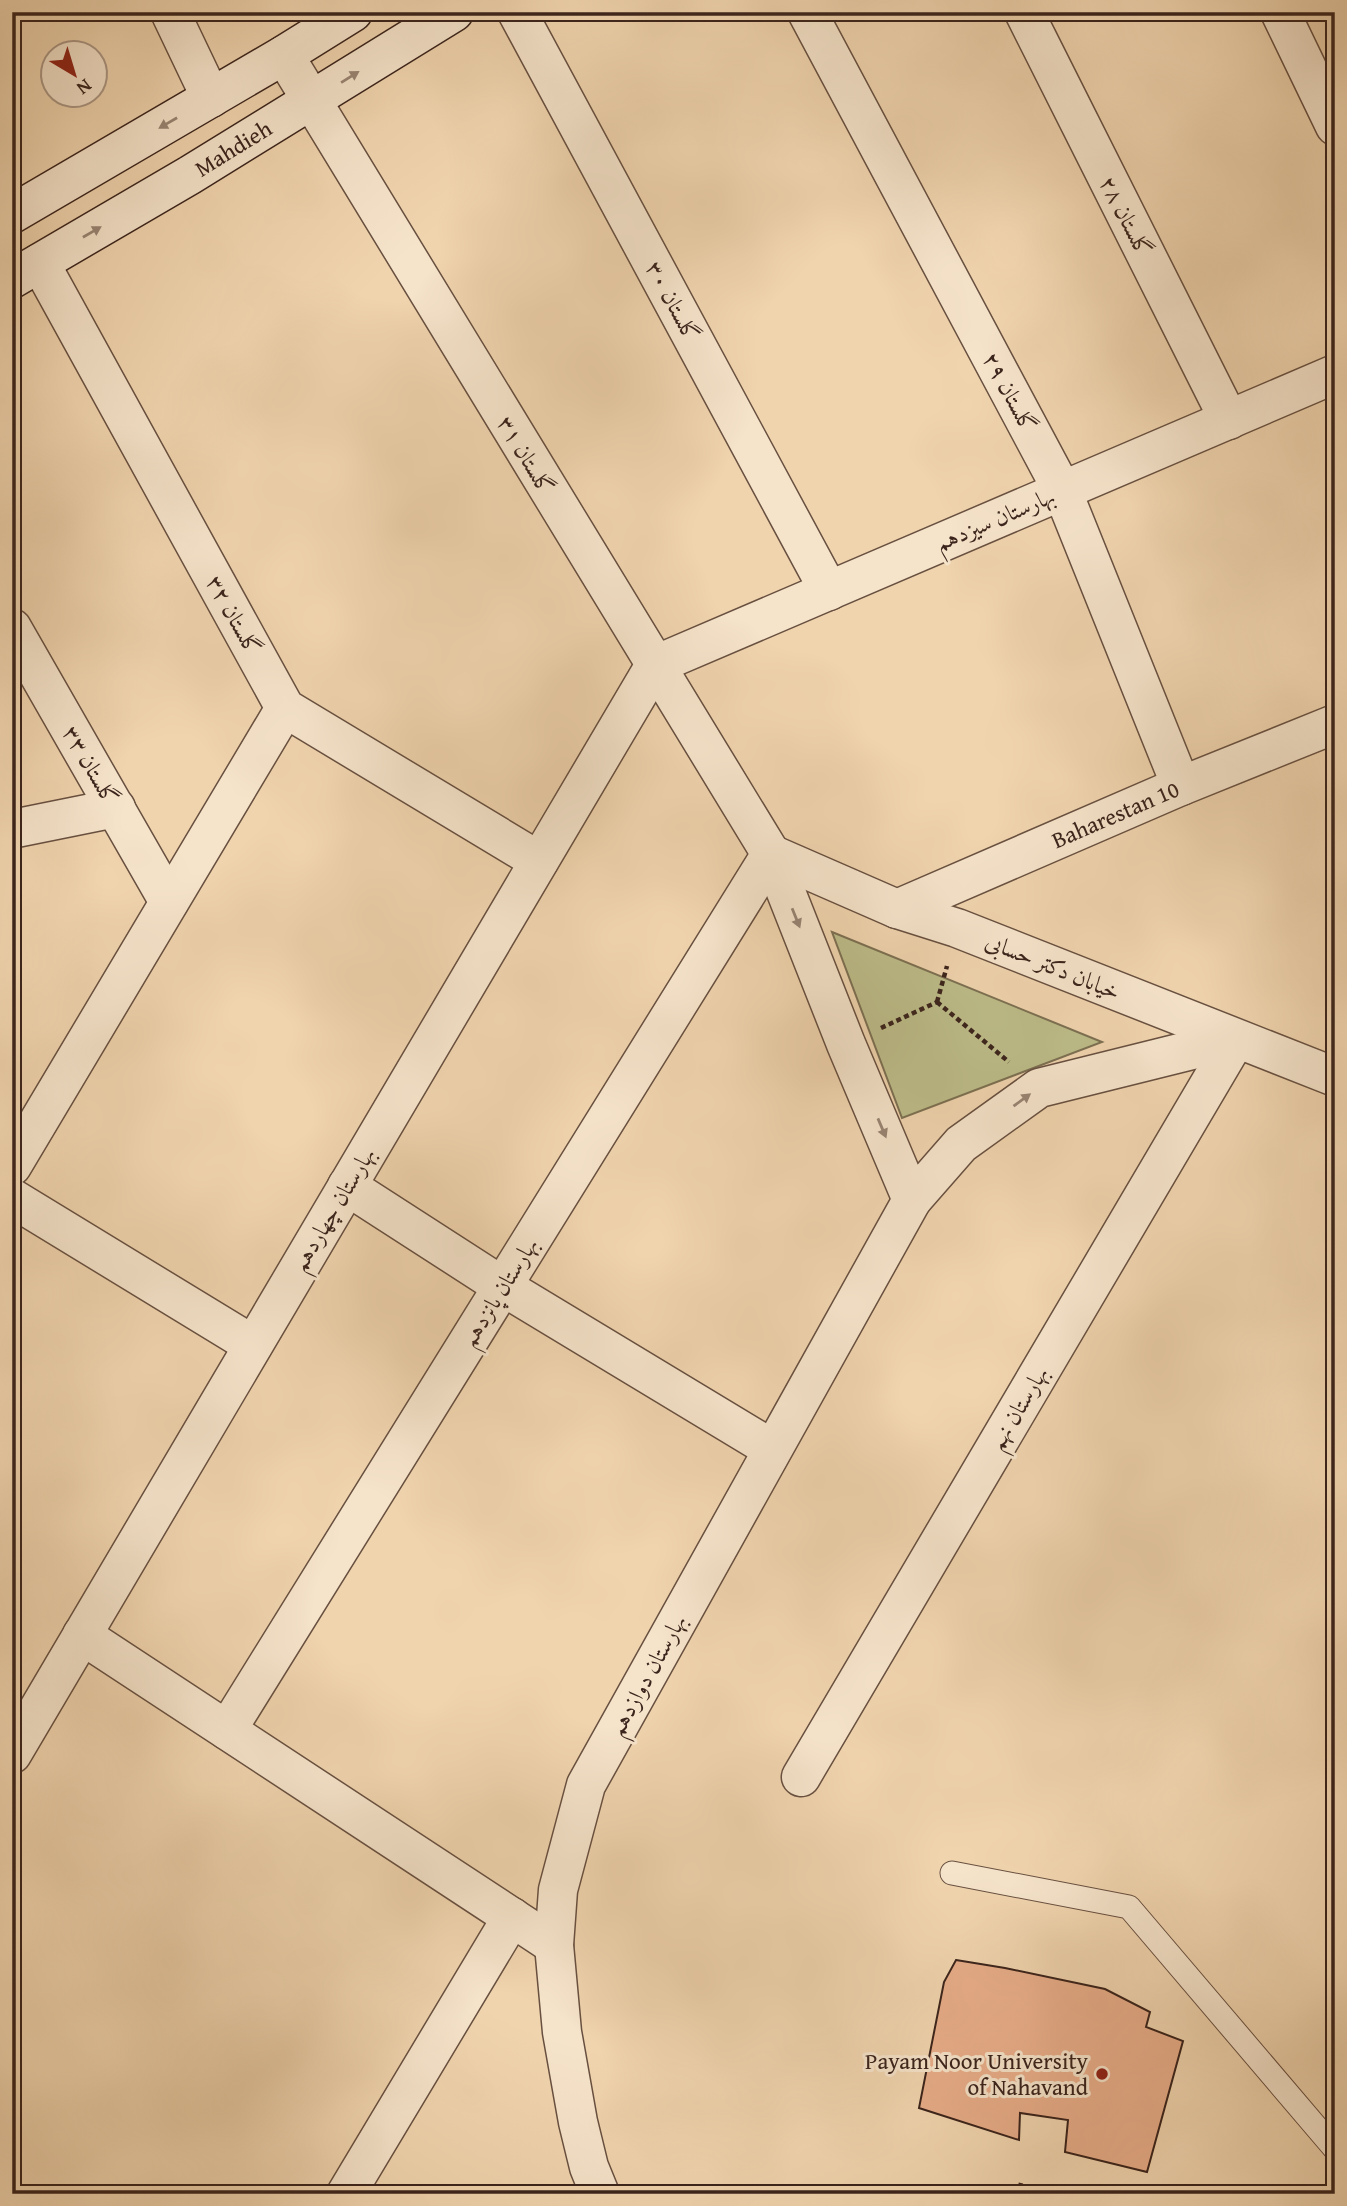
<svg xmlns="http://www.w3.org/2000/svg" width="1347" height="2206" font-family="'Gentium Book Plus',Amiri,serif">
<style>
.green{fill:#bcbc89;stroke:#7c7052;stroke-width:2}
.building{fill:#e7ad89;stroke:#3b241c;stroke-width:2}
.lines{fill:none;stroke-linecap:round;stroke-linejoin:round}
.service-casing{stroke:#685040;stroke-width:25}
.minor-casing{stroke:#685040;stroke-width:41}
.tertiary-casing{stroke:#685040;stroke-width:41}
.secondary-casing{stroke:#3b241c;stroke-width:41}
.path{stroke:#3b241c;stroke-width:4.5;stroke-dasharray:5 3.5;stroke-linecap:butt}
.service{stroke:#f5e3ca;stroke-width:23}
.minor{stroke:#f5e3ca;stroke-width:38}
.tertiary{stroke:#f5e3ca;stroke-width:38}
.secondary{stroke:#f5e3ca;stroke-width:38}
.oneway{fill:#988473}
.poi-dot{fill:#8f2418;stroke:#f5e3ca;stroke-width:2.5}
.labels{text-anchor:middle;stroke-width:6;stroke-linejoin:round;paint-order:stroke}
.street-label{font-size:23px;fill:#3b241c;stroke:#f5e3ca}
.poi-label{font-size:23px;fill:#3b241c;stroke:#f5e3ca;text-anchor:end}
</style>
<rect width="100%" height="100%" fill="#f0d4ae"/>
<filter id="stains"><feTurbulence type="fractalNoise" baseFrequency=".00286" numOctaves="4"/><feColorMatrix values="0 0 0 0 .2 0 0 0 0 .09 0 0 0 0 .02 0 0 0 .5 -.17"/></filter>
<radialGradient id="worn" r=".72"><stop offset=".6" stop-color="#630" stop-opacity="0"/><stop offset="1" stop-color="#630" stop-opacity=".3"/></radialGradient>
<polygon class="green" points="832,932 1102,1042 902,1118"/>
<polygon class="building" points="956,1960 1005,1968 1105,1989 1150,2012 1146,2027 1183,2041 1147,2172 1065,2152 1068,2120 1020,2113 1019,2140 919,2108 944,1982"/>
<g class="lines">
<defs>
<polyline id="service" points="952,1873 1129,1907 1335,2149"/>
<g id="minor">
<polyline points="170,12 211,98"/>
<polyline points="517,12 829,591"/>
<polyline points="807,12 1062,490 1181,786"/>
<polyline points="1024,12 1229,420"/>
<polyline points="1280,12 1335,126"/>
<polyline points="40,263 285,708 539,861"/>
<polyline points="12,628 169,902"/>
<polyline points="12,829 116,808"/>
<path id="s1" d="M897 909 1181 786 1335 724"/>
<polyline points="12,1166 285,708"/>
<polyline points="347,1186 502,1286 772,1449"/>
<polyline points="12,1198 253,1345"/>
<polyline points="82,1635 554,1945"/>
<polyline points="227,1730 771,854"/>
<polyline points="12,1754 655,665 1335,374"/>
<polyline points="801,1777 1236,1039"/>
<polyline points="346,2194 512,1917"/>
</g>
<g id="tertiary">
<polyline points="284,55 771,854 846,1044 912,1200 961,1144 1039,1088 1236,1039"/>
<polyline points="771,854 897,909 957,928 1335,1077"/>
<polyline points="600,2194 589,2167 578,2122 562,2032 554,1945 558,1890 586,1785 912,1200"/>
</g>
<g id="secondary">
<polyline points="12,214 284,55 353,12"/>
<path id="s2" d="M12 279 190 175 454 12"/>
</g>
</defs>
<use href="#service" class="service-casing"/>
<use href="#minor" class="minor-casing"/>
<use href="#tertiary" class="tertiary-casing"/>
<use href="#secondary" class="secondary-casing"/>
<g class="path">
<polyline points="937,1002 1009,1062"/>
<polyline points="937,1002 947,966"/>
<polyline points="881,1028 937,1002"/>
<polyline points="1018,2194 1021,2183"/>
</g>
<use href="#service" class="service"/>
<use href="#minor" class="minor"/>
<use href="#tertiary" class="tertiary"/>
<use href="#secondary" class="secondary"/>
</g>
<defs><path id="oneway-solid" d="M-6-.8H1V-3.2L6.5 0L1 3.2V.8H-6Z" transform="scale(1.75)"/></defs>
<g class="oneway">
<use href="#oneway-solid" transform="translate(350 77) rotate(-32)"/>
<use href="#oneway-solid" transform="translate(168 123) rotate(150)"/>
<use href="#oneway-solid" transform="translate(92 232) rotate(-30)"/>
<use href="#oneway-solid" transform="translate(796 918) rotate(68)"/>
<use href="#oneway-solid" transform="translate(1022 1100) rotate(-36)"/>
<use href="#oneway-solid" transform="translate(882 1128) rotate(67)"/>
</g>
<circle class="poi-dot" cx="1102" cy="2074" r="7"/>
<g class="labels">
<g class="street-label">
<text dy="8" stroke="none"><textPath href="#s2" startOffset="257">Mahdieh</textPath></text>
<text transform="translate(1126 216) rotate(63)" y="8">گلستان ۲۸</text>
<text transform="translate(673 301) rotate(62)" y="8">گلستان ۳۰</text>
<text transform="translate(1010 392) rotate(62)" y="8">گلستان ۲۹</text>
<text transform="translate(526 455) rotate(59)" y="8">گلستان ۳۱</text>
<text transform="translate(995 519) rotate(-23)" y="8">بهارستان سیزدهم</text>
<text transform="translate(234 615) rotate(61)" y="8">گلستان ۳۲</text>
<text transform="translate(91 765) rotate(60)" y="8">گلستان ۳۳</text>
<text dy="8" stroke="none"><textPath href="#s1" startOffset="238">Baharestan 10</textPath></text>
<text transform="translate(1053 966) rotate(22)" y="8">خیابان دکتر حسابی</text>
<text transform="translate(333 1209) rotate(-59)" y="8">بهارستان چهاردهم</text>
<text transform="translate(499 1292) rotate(-58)" y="8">بهارستان پانزدهم</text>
<text transform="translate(1018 1408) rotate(-59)" y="8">بهارستان نهم</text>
<text transform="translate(647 1675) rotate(-61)" y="8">بهارستان دوازدهم</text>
</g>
<g class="poi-label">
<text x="1088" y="2069">Payam Noor University<tspan x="1088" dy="26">of Nahavand</tspan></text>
</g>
</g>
<rect width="1347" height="2206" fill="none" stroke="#f0d4ae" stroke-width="42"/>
<rect x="14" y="14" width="1319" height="2178" fill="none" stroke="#3b241c" stroke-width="3.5"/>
<rect x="21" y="21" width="1305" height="2164" fill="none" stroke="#3b241c" stroke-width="2"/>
<g transform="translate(74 74) rotate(142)"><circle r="33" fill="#f5e3ca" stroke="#ab9784" stroke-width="2"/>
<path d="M0-5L12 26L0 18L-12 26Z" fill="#8f2418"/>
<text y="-10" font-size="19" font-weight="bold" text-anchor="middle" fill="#3b241c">N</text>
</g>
<rect width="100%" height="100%" filter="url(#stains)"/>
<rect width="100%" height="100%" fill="url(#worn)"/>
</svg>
